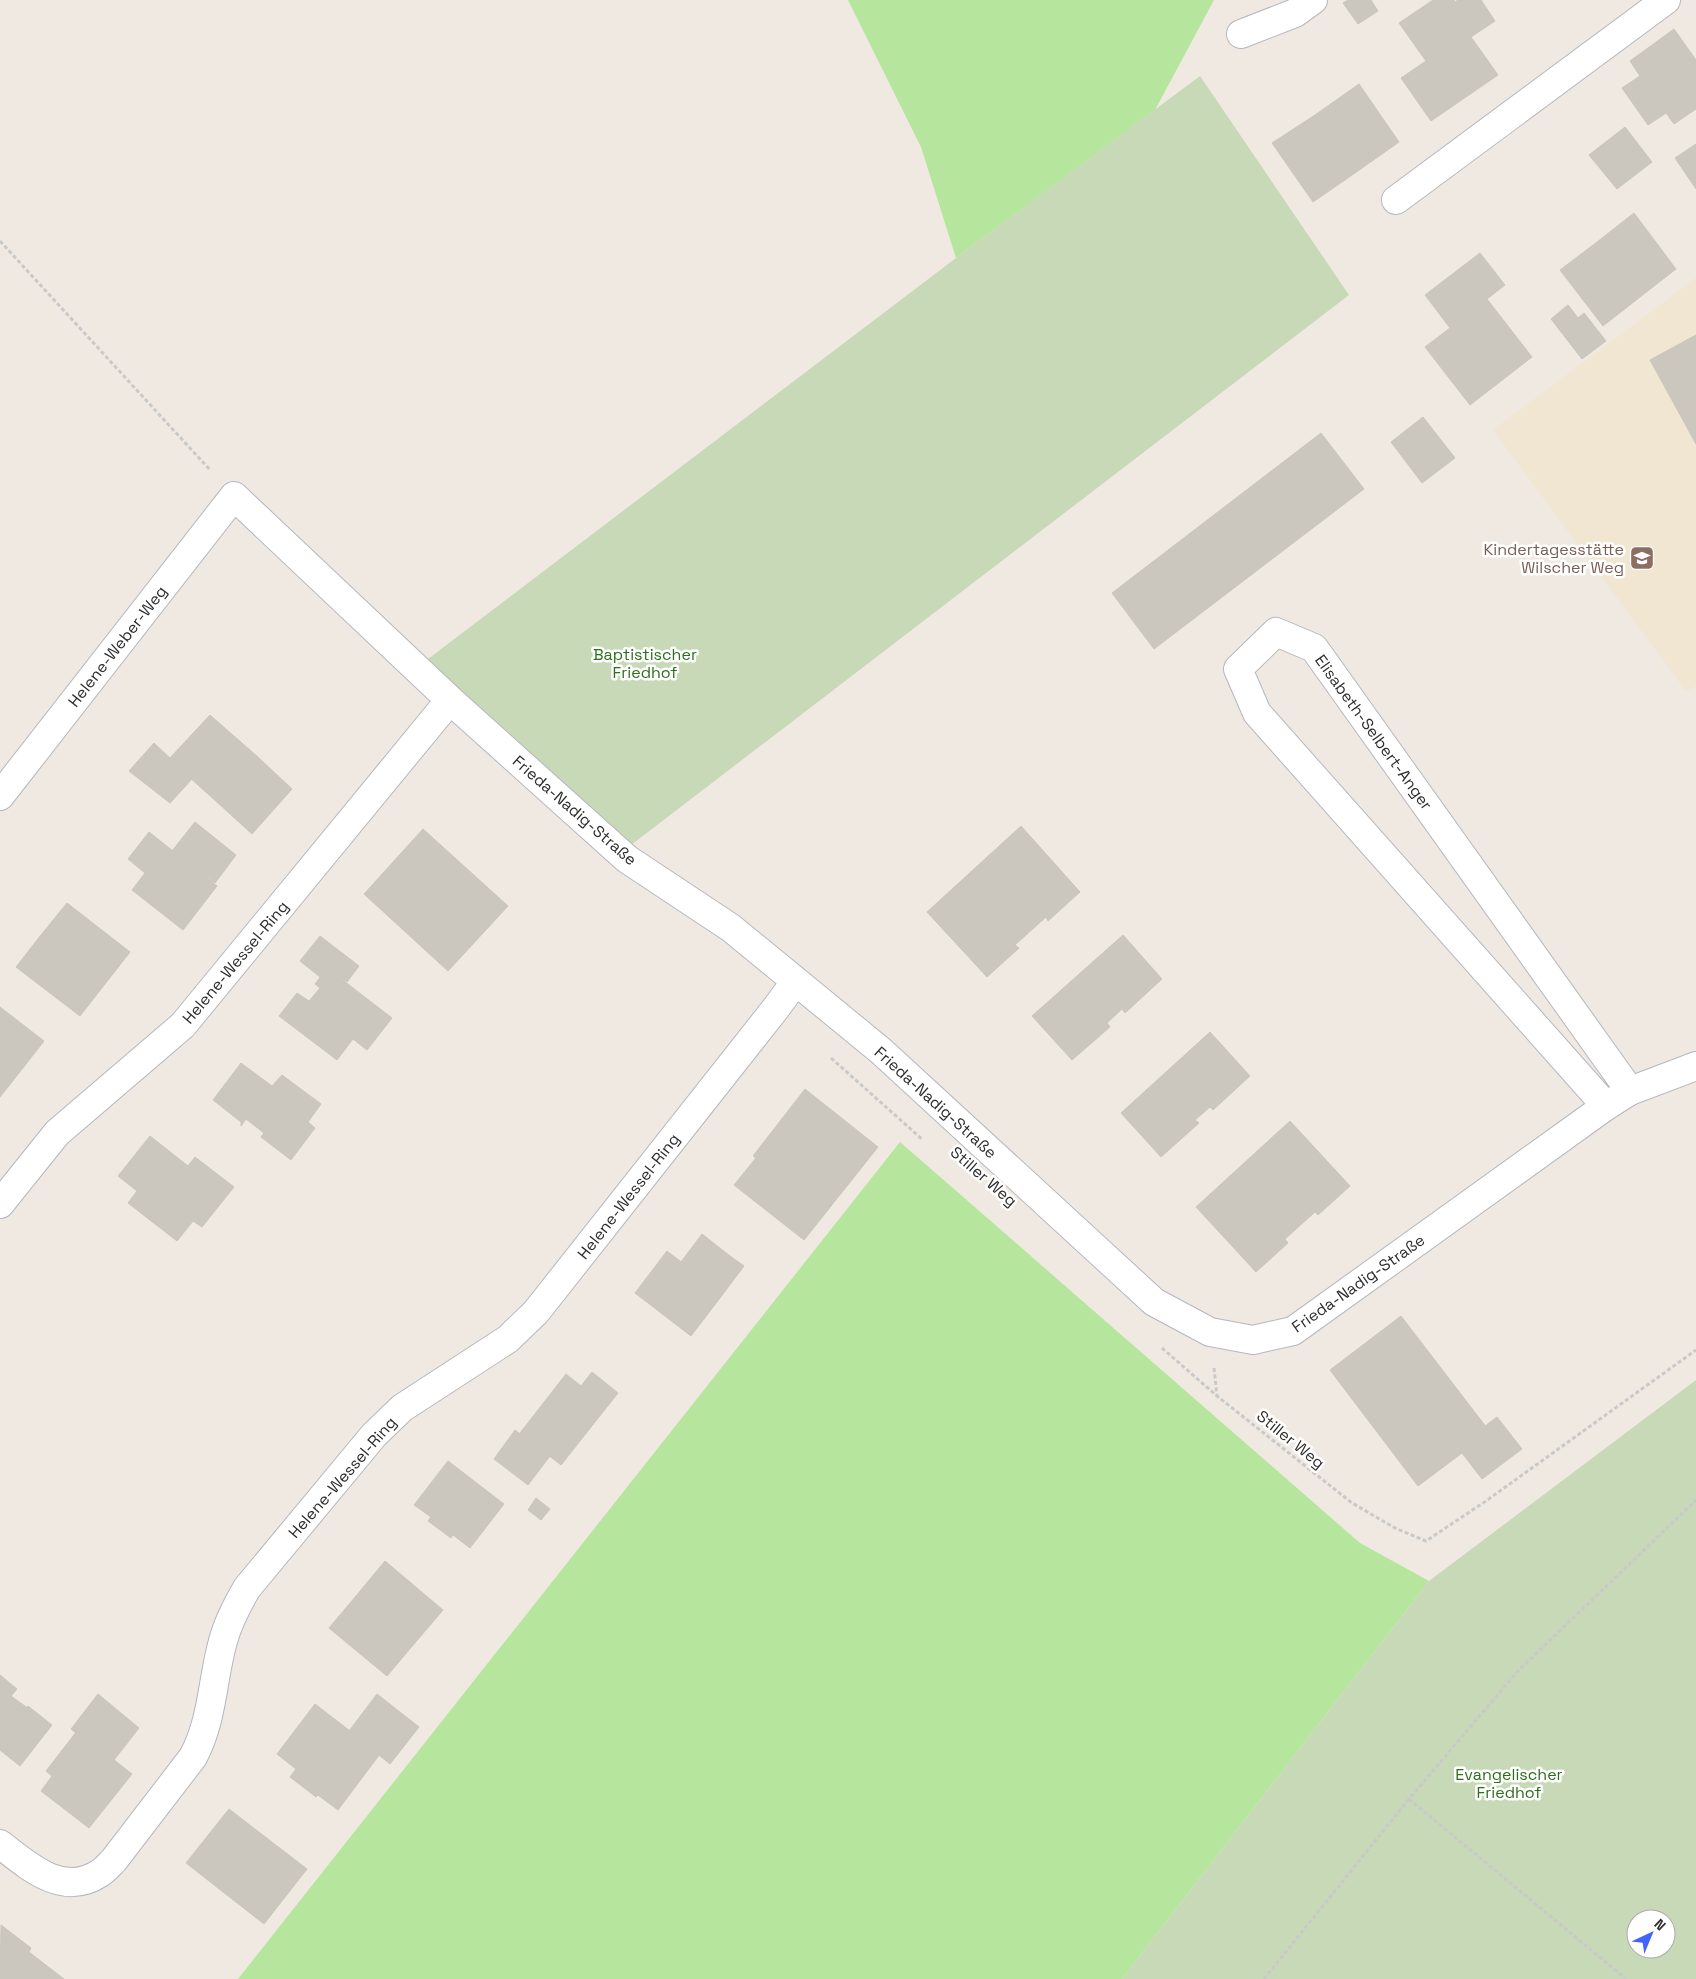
<svg xmlns="http://www.w3.org/2000/svg" width="1696" height="1979" font-family="'Space Grotesk',sans-serif">
<style>
.education{fill:#f0e6d1}
.green{fill:#b6e59e}
.cemetery{fill:#c8d9b8;fill-rule:evenodd}
.building{fill:#cbc7bf;stroke:#cbc5ba}
.lines{fill:none;stroke-linecap:round;stroke-linejoin:round}
.minor-casing{stroke:#b4b7c1;stroke-width:30}
.path{stroke:#c9c9c9;stroke-width:3;stroke-dasharray:4 2.5;stroke-linecap:butt}
.minor{stroke:#fff;stroke-width:28}
.labels{text-anchor:middle;stroke-width:5;stroke-linejoin:round;paint-order:stroke}
.education-label{font-size:16px;fill:#785e54;stroke:#fff;text-anchor:end}
.street-label{font-size:16px;fill:#2e2e2e;stroke:#fff}
.park-label{font-size:16px;fill:#2c6e1b;stroke:#fff}
</style>
<rect width="100%" height="100%" fill="#efe9e1"/>
<polygon class="education" points="1696,278 1696,686 1686,691 1493,430"/>
<g class="green">
<polygon points="848,0 1214,0 1155,110 956,258 921,147"/>
<polygon points="900,1142 1360,1543 1429,1581 1122,1979 238,1979"/>
</g>
<g class="cemetery">
<polygon points="1200,76 1349,295 631,845 424,662 956,258"/>
<path d="M1696 1380V1979H1122L1429 1581ZM1636 1919H1666V1949H1636Z"/>
</g>
<g class="building">
<polygon points="1348,0 1371,0 1378,11 1358,24 1343,3"/>
<polygon points="1433,0 1454,0 1455,2 1458,0 1481,0 1495,21 1471,37 1498,75 1431,121 1401,78 1426,61 1399,23"/>
<polygon points="1674,29 1696,60 1696,109 1674,124 1666,113 1648,125 1622,88 1640,76 1630,61"/>
<polygon points="1359,84 1399,142 1355,173 1315,115"/>
<polygon points="1315,115 1355,173 1313,202 1272,143"/>
<polygon points="1625,127 1652,162 1617,189 1589,155"/>
<polygon points="1696,144 1696,189 1675,158"/>
<polygon points="1634,213 1676,269 1640,297 1597,242"/>
<polygon points="1597,242 1640,297 1603,326 1560,270"/>
<polygon points="1480,253 1505,285 1487,299 1532,357 1470,405 1425,347 1450,328 1425,295"/>
<polygon points="1568,305 1578,318 1584,313 1606,341 1582,359 1551,319"/>
<polygon points="1696,335 1696,444 1650,360"/>
<polygon points="1423,417 1455,458 1422,483 1391,442"/>
<polygon points="1321,433 1364,489 1154,649 1112,593"/>
<polygon points="210,715 259,758 218,803 169,759"/>
<polygon points="154,743 192,779 170,803 129,771"/>
<polygon points="259,758 292,789 252,834 218,803"/>
<polygon points="195,822 236,855 215,883 172,851"/>
<polygon points="1021,826 1080,892 1048,921 1046,917 1015,945 1019,948 987,977 927,912"/>
<polygon points="423,829 508,906 448,971 364,894"/>
<polygon points="149,832 217,886 183,930 132,890 145,873 128,859"/>
<polygon points="67,903 130,952 105,984 41,935"/>
<polygon points="41,935 105,984 80,1016 16,967"/>
<polygon points="1123,935 1162,979 1125,1013 1122,1009 1107,1023 1110,1027 1072,1060 1032,1016"/>
<polygon points="320,936 359,966 347,982 327,968 320,977 300,961"/>
<polygon points="327,968 392,1018 367,1050 353,1039 337,1060 279,1016 297,993 309,1001 320,988 315,984"/>
<polygon points="0,1007 44,1041 19,1073 0,1058"/>
<polygon points="1210,1032 1250,1076 1213,1110 1210,1107 1195,1120 1199,1123 1161,1157 1121,1113"/>
<polygon points="0,1058 19,1073 0,1097"/>
<polygon points="241,1063 272,1086 282,1075 321,1104 308,1122 315,1128 291,1160 261,1137 264,1133 246,1119 241,1126 241,1122 213,1100"/>
<polygon points="805,1089 878,1147 804,1240 734,1185 756,1158 753,1156"/>
<polygon points="1290,1121 1350,1186 1318,1215 1315,1212 1285,1239 1288,1243 1256,1272 1196,1207"/>
<polygon points="150,1136 188,1166 195,1157 234,1187 202,1227 193,1221 177,1241 128,1203 137,1191 118,1176"/>
<polygon points="702,1234 730,1256 709,1283 681,1262"/>
<polygon points="667,1251 723,1294 691,1336 635,1293"/>
<polygon points="730,1256 744,1266 723,1294 709,1283"/>
<polygon points="1401,1316 1490,1432 1418,1486 1330,1370"/>
<polygon points="592,1372 618,1393 561,1465 520,1433 566,1374 581,1386"/>
<polygon points="1497,1417 1522,1449 1482,1479 1462,1453 1490,1432 1485,1426"/>
<polygon points="515,1430 550,1456 528,1485 494,1459"/>
<polygon points="448,1461 504,1504 470,1548 453,1535 451,1538 428,1521 431,1517 414,1505"/>
<polygon points="536,1498 550,1509 541,1520 528,1510"/>
<polygon points="385,1561 443,1610 414,1644 356,1596"/>
<polygon points="356,1596 414,1644 387,1676 329,1628"/>
<polygon points="0,1675 17,1689 11,1696 29,1709 0,1745"/>
<polygon points="98,1694 139,1728 114,1760 77,1731 76,1733 71,1729"/>
<polygon points="377,1694 419,1727 390,1764 349,1731"/>
<polygon points="315,1704 380,1754 338,1810 318,1795 316,1797 290,1777 296,1769 277,1754"/>
<polygon points="28,1706 52,1725 20,1766 0,1750 0,1745 29,1709 27,1708"/>
<polygon points="77,1731 132,1774 89,1828 41,1791 52,1776 46,1771"/>
<polygon points="229,1809 307,1869 264,1924 186,1863"/>
<polygon points="1,1925 31,1948 29,1952 51,1969 43,1979 0,1979"/>
<polygon points="51,1969 64,1979 43,1979"/>
</g>
<g class="lines">
<defs>
<g id="minor">
<polyline points="1241,34 1295,13 1313,0"/>
<polyline points="1396,200 1666,0"/>
<polyline points="0,796 234,496 450,700 627,859 731,928 881,1051 1154,1302 1210,1332 1253,1340 1293,1331 1606,1106 1630,1091 1696,1066"/>
<polyline points="1606,1106 1257,713 1238,669 1276,632 1314,648 1630,1091"/>
<polyline points="0,1204 57,1133 183,1025 450,700"/>
<path d="M0 1844C28 1866 63 1898 100 1873 105 1870 110 1864 114 1860L193 1757C213 1720 212 1680 223 1641 228 1622 237 1605 247 1588L374 1435 402 1408 508 1339 536 1312 776 1008 795 982"/>
</g>
</defs>
<use href="#minor" class="minor-casing"/>
<g class="path">
<polyline points="0,241 211,471"/>
<polyline points="831,1058 923,1140"/>
<polyline points="1162,1348 1217,1396 1352,1503 1395,1528 1426,1541 1486,1501 1696,1350"/>
<polyline points="1214,1368 1217,1396"/>
<polyline points="1409,1799 1626,1979"/>
<polyline points="1264,1979 1409,1799 1517,1672 1696,1500"/>
</g>
<use href="#minor" class="minor"/>
</g>
<defs>
<symbol id="school-square" viewBox="-11 -11 22 22"><rect x="-9" y="-9" width="18" height="18" rx="4" fill="#8d6e63" stroke="#fff"/><path d="M0-5L7-2L0 1L-7-2ZM-4 1L0 2.5L4 1V4Q0 6-4 4Z" fill="#fff"/></symbol>
</defs>
<g fill-rule="evenodd">
<use href="#school-square" x="1628" y="544" width="28" height="28"/>
</g>
<g class="labels">
<g class="education-label">
<text x="1624" y="555">Kindertagesstätte<tspan x="1624" dy="18">Wilscher Weg</tspan></text>
</g>
<g class="street-label">
<text transform="translate(117 646) rotate(-52)" y="6">Helene-Weber-Weg</text>
<text transform="translate(1374 732) rotate(54)" y="6">Elisabeth-Selbert-Anger</text>
<text transform="translate(575 810) rotate(41)" y="6">Frieda-Nadig-Straße</text>
<text transform="translate(235 962) rotate(-50)" y="6">Helene-Wessel-Ring</text>
<text transform="translate(936 1102) rotate(42)" y="6">Frieda-Nadig-Straße</text>
<text transform="translate(984 1176) rotate(41)" y="6">Stiller Weg</text>
<text transform="translate(628 1196) rotate(-52)" y="6">Helene-Wessel-Ring</text>
<text transform="translate(1358 1283) rotate(-35)" y="6">Frieda-Nadig-Straße</text>
<text transform="translate(1291 1439) rotate(39)" y="6">Stiller Weg</text>
<text transform="translate(342 1477) rotate(-49)" y="6">Helene-Wessel-Ring</text>
</g>
<g class="park-label">
<text x="645" y="660">Baptistischer<tspan x="645" dy="18">Friedhof</tspan></text>
<text x="1509" y="1780">Evangelischer<tspan x="1509" dy="18">Friedhof</tspan></text>
</g>
</g>
<g transform="translate(1651 1934) rotate(44)"><circle r="24" fill="#ffffff" stroke="#ababab"/>
<path d="M0-4L9 19L0 12L-9 19Z" fill="#4264fb"/>
<text y="-8" font-size="14" font-weight="bold" text-anchor="middle" fill="#2e2e2e">N</text>
</g>
</svg>
